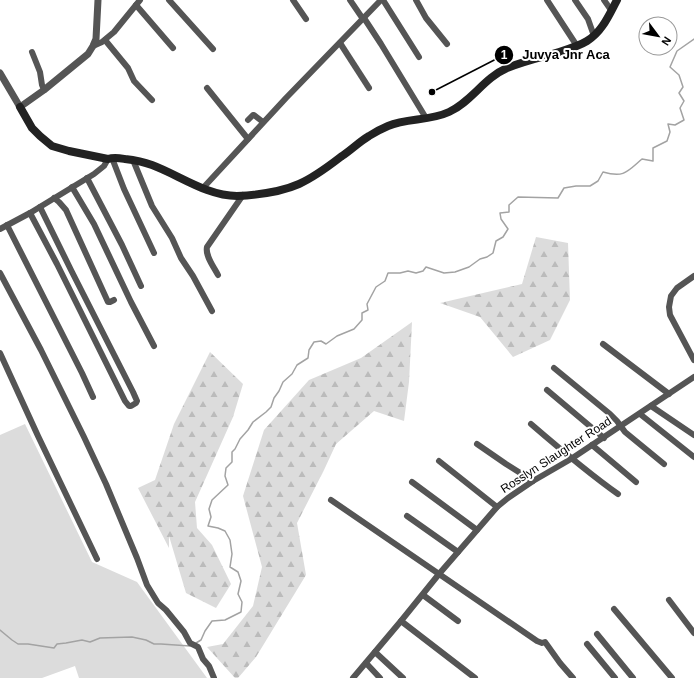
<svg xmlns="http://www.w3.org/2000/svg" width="694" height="678" font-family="Helvetica,sans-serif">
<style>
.forest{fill:url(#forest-firs)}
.garden{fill:#dcdcdc}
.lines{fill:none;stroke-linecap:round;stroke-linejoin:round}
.stream{stroke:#a3a3a3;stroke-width:1.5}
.minor{stroke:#555;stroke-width:6}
.tertiary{stroke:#555;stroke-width:7}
.secondary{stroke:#222;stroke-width:8}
.labels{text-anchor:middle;stroke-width:4;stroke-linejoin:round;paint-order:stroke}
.street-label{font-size:12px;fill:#000;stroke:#fff}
.leader{fill:none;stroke:#000;stroke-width:1.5}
.callout-dot{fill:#000;stroke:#fff;stroke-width:1.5}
.mark-label{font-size:12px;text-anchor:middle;font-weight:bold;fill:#fff}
.callout-label{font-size:13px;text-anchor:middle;font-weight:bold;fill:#000;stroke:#fff;stroke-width:4;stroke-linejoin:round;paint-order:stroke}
</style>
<defs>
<pattern id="forest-firs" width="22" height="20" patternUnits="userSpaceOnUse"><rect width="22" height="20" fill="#dcdcdc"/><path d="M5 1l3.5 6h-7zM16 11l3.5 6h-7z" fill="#bbb"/></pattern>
</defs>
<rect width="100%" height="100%" fill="#fff"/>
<g class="forest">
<polygon points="536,237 568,243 570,300 550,340 513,357 480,317 440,303 522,284"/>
<polygon points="412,322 409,382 404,421 374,411 336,444 324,470 297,523 306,575 256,657 238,678 235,678 207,647 223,644 253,606 262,567 243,496 264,430 309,380 361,358"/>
<polygon points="210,352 243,384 233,417 195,502 197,528 212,545 231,584 216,608 186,593 169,536 169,548 138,488 155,480 174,424"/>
</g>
<polygon class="garden" points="25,424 92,562 137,582 207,678 79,678 75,666 42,678 0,678 0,435"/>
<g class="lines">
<g class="stream">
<polyline points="0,630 12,640 18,644 28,644 54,648 57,644 66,643 82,640 90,642 100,638 132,637 146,640 154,644 161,644 190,646"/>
<path d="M196 643 201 640 205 631 212 621 225 620 241 612 242 602 238 594 241 581 238 572 230 567 232 554 230 540 225 531 218 528 208 526 211 517 209 509 212 500 228 485 225 476 226 468 232 462V452L235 449 240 439 248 430 253 422 266 412 271 407 274 398 279 391 283 382 292 374 297 365 308 358 309 350 314 342 321 341 326 344 337 336 354 329 362 320V313L368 310 367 304 376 287 385 281 388 273H400L408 271 416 273 423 271 426 267 444 273 455 272 469 267 480 259 487 257 493 253 496 241 503 237 508 229 501 219 500 213 509 212V205L518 197 558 198 564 188 576 186H590L598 181 603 172C624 178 627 172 642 159L653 161V148L667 141 670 132 668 124 675 125 684 120 680 108 684 101 679 93 683 87 679 75 670 67 677 51 694 39"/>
</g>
<g class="minor">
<polyline points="169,0 213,49"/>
<polyline points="293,0 306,19"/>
<polyline points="350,0 363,19"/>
<polyline points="383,0 419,57"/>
<polyline points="416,0 426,18 447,44"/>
<polyline points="547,0 577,46"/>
<polyline points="575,0 588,19 594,36"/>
<polyline points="604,0 611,10"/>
<polyline points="136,5 173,48"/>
<polyline points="364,18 381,44 426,118"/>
<polyline points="105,40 128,68 134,81 152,100"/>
<polyline points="340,43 369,88"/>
<polyline points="93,46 102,42 114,32 140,0"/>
<polyline points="32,52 40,72 42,85 44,90"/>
<polyline points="207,88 248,139"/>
<polyline points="248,120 253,115 254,115 263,122"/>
<polyline points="112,158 124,189 154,253"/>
<polyline points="133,160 152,206 172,238 181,258 193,276 212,311"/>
<polyline points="87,178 122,245 141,286"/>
<polyline points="72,187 94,224 131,302 154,346"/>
<polyline points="203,188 286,98 381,0"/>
<polyline points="54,198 59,202 66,210 108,302 110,302 114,300"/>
<polyline points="30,213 57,264 125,401 129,406 131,406 136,403 137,401 133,392 71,270 40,207"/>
<polyline points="7,225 82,373 93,397"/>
<polyline points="0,229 30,213 94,174 104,166 108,159"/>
<polyline points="0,273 41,350 84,437 106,484 137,558 147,585 158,603 166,610 184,632 190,643 198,647 203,659 209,666 214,678"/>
<path d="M218 275C214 267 205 256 207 247L243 195"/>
<polyline points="694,276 677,288 671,296 669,307 670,315 694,360"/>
<polyline points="603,344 669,394"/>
<polyline points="0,353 38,436 97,559"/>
<polyline points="554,368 610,414 617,421 625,432 664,464"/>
<polyline points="547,390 604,438"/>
<polyline points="651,406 694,435"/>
<polyline points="640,414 694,457"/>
<path d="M531 424C560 449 588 473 618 494"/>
<polyline points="477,444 506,464 533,481"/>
<polyline points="592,445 636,482"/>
<polyline points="439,461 497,507"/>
<polyline points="412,482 477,530"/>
<polyline points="331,500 537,641 542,643 545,642 560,663 573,678"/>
<polyline points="407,516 458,552"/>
<polyline points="423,595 458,621"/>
<polyline points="669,600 694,633"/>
<polyline points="614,609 672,678"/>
<polyline points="401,621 475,678"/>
<polyline points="597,634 633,678"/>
<polyline points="587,644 615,678"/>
<polyline points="375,652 403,678"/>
<polyline points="366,663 380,678"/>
<polyline points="353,678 401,621 439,574 497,507 508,498 533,481 571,459 694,377"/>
</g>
<polyline class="tertiary" points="0,73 20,107 44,90 88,54 93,46 96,39 98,0"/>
<path class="secondary" d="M20 107 32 128 40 136 52 146 69 151 108 159C114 157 119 158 125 159 134 160 144 162 152 165 179 175 207 196 237 196 256 195 281 192 299 184 315 177 329 166 342 156 351 150 359 142 369 136 375 132 381 129 388 126 407 118 430 121 449 112 471 102 484 78 507 68 524 61 542 57 559 52 569 49 579 46 587 41 602 32 609 15 617 0"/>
</g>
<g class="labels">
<g class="street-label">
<text transform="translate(556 455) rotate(-33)" y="4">Rosslyn Slaughter Road</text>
</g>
</g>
<path class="leader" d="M432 92L504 55"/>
<g class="callout-dot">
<circle cx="432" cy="92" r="4"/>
<circle cx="504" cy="55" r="10"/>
</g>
<g class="mark-label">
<text x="504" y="59">1</text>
</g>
<g class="callout-label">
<text x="566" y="59">Juvya Jnr Aca</text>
</g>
<g transform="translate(658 36) rotate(122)"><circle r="19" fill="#ffffff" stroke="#999999"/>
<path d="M0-3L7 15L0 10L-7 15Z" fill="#000000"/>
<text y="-6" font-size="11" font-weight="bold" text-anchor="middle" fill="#000000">N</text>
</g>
</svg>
